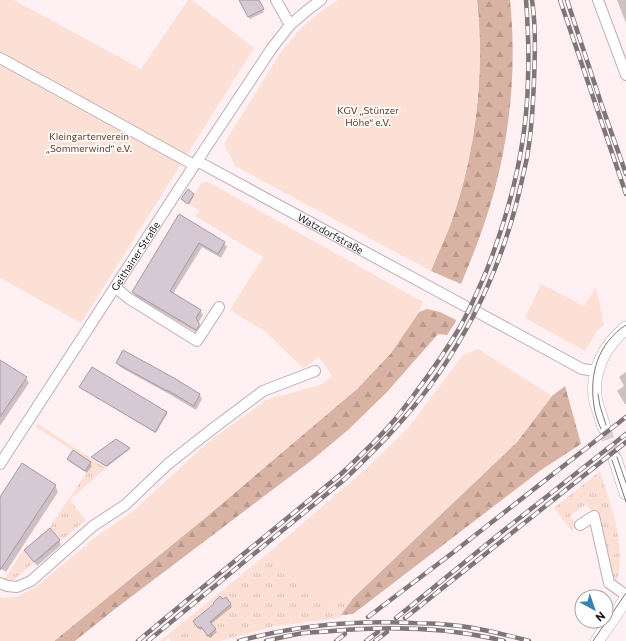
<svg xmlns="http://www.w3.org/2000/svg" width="626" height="641" font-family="Commissioner,sans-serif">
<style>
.grass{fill:url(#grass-tufts);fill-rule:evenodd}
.forest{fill:url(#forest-firs)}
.garden{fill:#fce0d6}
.shadow{fill:#0003}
.building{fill:#d7c9d4;stroke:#a799a4}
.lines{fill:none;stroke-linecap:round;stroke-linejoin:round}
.minor-tunnel{stroke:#ddcfd3;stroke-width:10;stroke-dasharray:10 5;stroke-linecap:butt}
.major-tunnel{stroke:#ddcfd3;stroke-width:13;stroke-dasharray:13 6;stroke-linecap:butt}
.minor-casing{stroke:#bfadb3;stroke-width:12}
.major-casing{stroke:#bfadb3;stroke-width:14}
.minor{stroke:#fff;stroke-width:10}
.major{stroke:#fff;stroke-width:13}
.tram{stroke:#807578;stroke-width:1}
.rail-casing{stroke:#807578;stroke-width:4.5}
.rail{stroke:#fff;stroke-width:3;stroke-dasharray:9;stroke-linecap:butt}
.labels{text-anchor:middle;stroke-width:3.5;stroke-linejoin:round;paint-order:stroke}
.park-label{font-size:10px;fill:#6c3823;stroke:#fff}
.street-label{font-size:10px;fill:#1b1416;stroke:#fff}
</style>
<defs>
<pattern id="grass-tufts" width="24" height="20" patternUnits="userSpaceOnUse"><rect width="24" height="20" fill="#fce0d6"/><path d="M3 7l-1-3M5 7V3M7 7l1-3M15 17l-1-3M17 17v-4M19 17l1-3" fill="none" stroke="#d7bfb7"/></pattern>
<pattern id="forest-firs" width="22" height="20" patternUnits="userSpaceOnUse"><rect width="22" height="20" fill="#d8b2a3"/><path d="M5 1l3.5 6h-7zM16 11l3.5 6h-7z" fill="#b9988c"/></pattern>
</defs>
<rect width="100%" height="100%" fill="#fff0f4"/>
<g class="grass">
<polygon points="38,424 106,468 70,500 86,520 12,581 8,581 1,579 6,577 22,552 50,527 87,472 67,459 72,450 36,427"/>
<path d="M600 471C611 507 626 543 617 581L615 580 611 575 598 513H593L586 504 570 516 577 525 572 531 554 508Z"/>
<path d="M267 554 333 602 354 597 340 618 275 626 220 641H171L168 638 165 641H160ZM220 596 223 600 226 597 231 604 221 612 213 603ZM208 609 213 616 198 628 193 621Z"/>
</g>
<g class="forest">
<path d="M477 0H510C518 78 508 159 481 233 475 250 468 267 461 284L431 271C437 255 445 239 451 223 476 152 485 74 477 0Z"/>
<polygon points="427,309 440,312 456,320 455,323 447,335 438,334 387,392 348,430 312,460 115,609 75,641 54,641 205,518 358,388 391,353 419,312"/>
<polygon points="565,386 581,444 541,470 353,614 341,615 354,597 517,442 552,396"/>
</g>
<g class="garden">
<polygon points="0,0 14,0 141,69 188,0 192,0 254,48 81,323 0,278"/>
<path d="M338 0H477C485 74 476 152 451 223 445 239 437 255 431 271L235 166 224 144 281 52 303 26 322 11Z"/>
<polygon points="202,182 208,182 423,302 419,312 391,353 358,388 205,518 54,641 0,641 0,597 2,598 19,596 37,586 97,536 132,512 212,439 268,399 320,385 332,376 319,357 303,368 266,332 230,310 263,257 195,216 199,210 188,204"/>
<polygon points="541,284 584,306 596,287 604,325 597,331 585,351 525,318"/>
<polygon points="478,349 552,396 517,442 354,597 333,602 267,554 366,469 409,427 463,355"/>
</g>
<g class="shadow">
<polygon points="240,0 258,0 264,12 250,19"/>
<polygon points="617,0 626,0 626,23"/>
<polygon points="193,195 194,196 189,204 183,200"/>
<polygon points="180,216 224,243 227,247 221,258 202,247 173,294 200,310 203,315 198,323 201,328 199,334 136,297 133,292"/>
<polygon points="124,352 200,395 202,399 196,410 169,394 120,367 117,363"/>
<polygon points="2,362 26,378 29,383 0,426 0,365"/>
<polygon points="92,368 167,413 167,414 156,433 81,388 81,387"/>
<polygon points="626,372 626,404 625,404 617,391 624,386 619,377"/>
<polygon points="129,448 130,449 107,467 93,458"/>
<polygon points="68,459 90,463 92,466 87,473 70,462"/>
<polygon points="55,485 58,492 6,572 0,568 0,499"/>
<polygon points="59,540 61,545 37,566 25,550"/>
<polygon points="231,604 232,607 211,624 217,632 210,638 203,629 200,630 195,624"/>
</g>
<g class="building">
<polygon points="239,0 259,0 264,9 248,17"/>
<polygon points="188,189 194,194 188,204 181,199"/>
<polygon points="179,214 225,242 218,254 199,243 170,291 201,310 196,318 199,323 199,326 196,330 132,292"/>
<polygon points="123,350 174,378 200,394 194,406 167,390 167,391 116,363"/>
<polygon points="0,360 27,377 0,417"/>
<polygon points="92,367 167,412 155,432 79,387"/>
<polygon points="116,439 130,448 106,466 91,457"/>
<polygon points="73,450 91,462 85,471 67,459"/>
<polygon points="22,463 56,485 0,570 0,497"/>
<polygon points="50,528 60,540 34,562 24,550"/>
<polygon points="220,596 223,599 226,597 231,604 210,622 216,629 208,636 201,627 198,628 193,621 214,604 213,603"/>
</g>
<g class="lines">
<polyline class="minor-tunnel" points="465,306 479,313"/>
<polyline class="major-tunnel" points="604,427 615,459"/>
<defs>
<g id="minor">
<polyline points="276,0 290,25"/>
<polyline points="598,0 626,75"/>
<polyline points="0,58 194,165"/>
<path id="s1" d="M197 161 465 306"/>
<polyline points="115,287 128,298 197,341 219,307"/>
<polyline points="479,313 582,369 597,371"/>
<path id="s2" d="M0 464 197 161 272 48 290 25 310 8 321 0"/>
<polyline points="580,525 594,516 609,583 626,595"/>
<polyline points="0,583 7,586 17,587 31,581 93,526 125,505 168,464 211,430 263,391 315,371"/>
</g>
<g id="major">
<path d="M604 427C601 417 597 407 595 397 592 370 605 345 626 328"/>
<polyline points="615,459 626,493"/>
<polyline points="597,641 626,599"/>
</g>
</defs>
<use href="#minor" class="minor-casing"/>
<use href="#major" class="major-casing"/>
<use href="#minor" class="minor"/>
<use href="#major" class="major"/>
<g class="tram">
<polyline points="598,394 600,406 606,425"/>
<path d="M601 429C598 422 595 414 594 406 589 374 598 343 626 325"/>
<polyline points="617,457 626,483"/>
<polyline points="612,460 626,502"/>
<polyline points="593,641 626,593"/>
</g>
<defs>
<g id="rail">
<polyline points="560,0 626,194"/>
<polyline points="567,0 601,103 626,174"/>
<polyline points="368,617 455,551 626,417"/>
<polyline points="396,618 503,531 626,434"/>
<polyline points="405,618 626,442"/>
<path d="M138 641 169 615 341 474C358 458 375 442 390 425 400 414 408 403 416 392 432 371 447 349 460 327 470 309 478 290 486 272 510 211 527 145 528 78 529 52 528 26 526 0"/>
<path d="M148 641 345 479C379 446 412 413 439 373 479 315 507 249 522 180 524 170 527 160 528 151 532 128 533 104 534 81 535 54 536 27 532 0"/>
<path d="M239 641C297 625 355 620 414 623 430 623 445 624 460 626 483 629 507 635 529 641"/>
<path d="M266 641C278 638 291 635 304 633 313 632 323 632 332 631 389 626 448 627 504 641"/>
<polyline points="336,641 345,634"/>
<polyline points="366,641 378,632"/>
<polyline points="375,641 387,632"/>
</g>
</defs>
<use href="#rail" class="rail-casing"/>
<use href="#rail" class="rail"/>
</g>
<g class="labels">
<g class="park-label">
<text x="368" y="114">KGV „Stünzer<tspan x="368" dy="12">Höhe“ e.V.</tspan></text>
<text x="89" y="140">Kleingartenverein<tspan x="89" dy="12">„Sommerwind“ e.V.</tspan></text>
</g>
<g class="street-label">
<text dy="4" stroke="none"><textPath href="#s1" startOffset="152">Watzdorfstraße</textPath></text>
<text dy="4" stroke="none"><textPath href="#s2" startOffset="248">Geithainer Straße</textPath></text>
</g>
</g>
<g transform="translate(594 609) rotate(140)"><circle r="19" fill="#ffffff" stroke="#a4a1a2"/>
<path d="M0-3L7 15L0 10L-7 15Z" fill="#3583b5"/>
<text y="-6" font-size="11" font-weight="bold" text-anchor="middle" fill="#1b1416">N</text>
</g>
</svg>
